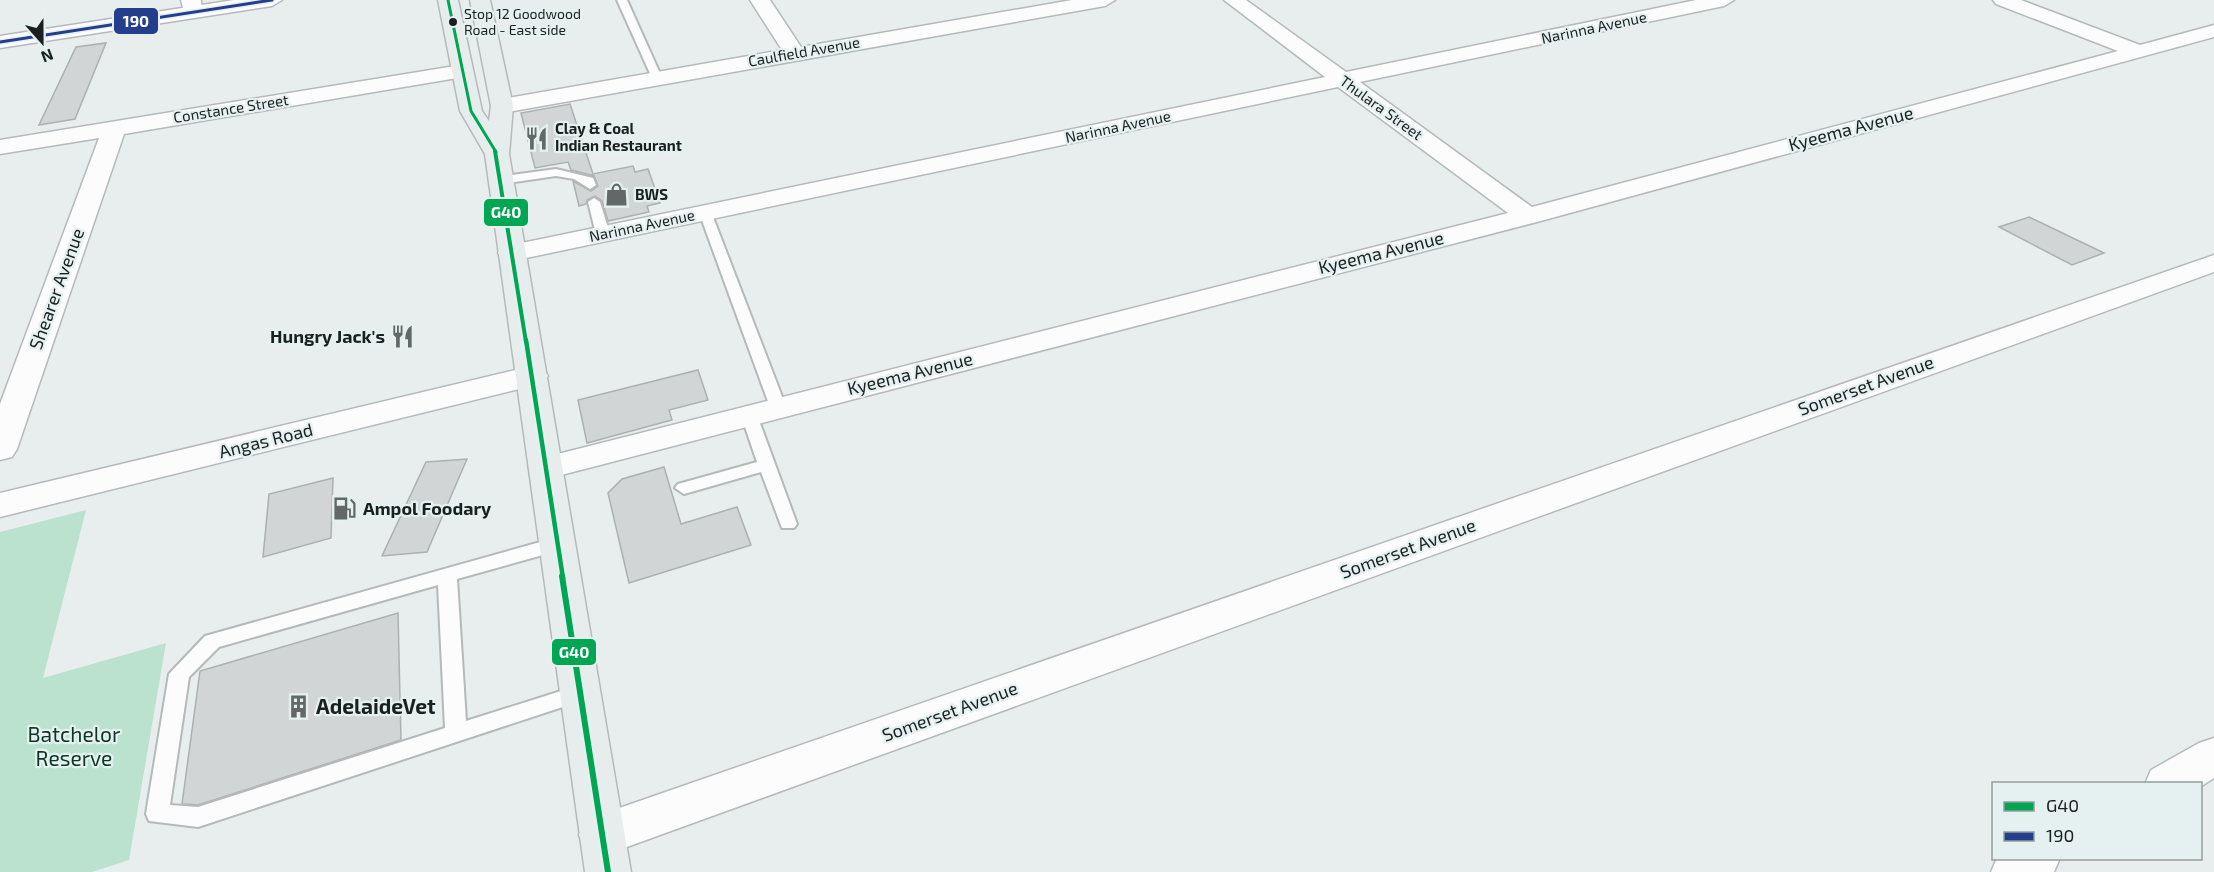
<svg xmlns="http://www.w3.org/2000/svg" width="2214" height="872" font-family="'Exo 2',sans-serif">
<style>
.green{fill:#bbe2ce}
.building{fill:#d1d5d6;stroke:#acb0b1;stroke-width:1.5}
.lines{fill:none;stroke-linecap:round;stroke-linejoin:round}
.service-casing{stroke:#b5b9b9;stroke-width:4}
.minor-casing{stroke:#b5b9b9;stroke-width:3}
.tertiary-casing{stroke:#b5b9b9;stroke-width:3}
.secondary-casing{stroke:#b5b9b9;stroke-width:3}
.service{fill:#fcfcfc;fill-rule:evenodd}
.minor{fill:#fcfcfc;fill-rule:evenodd}
.tertiary{fill:#fcfcfc;fill-rule:evenodd}
.secondary{fill:#e7edec;fill-rule:evenodd}
.bus-1-far3-casing{stroke:#e5f1f1;stroke-width:6}
.bus-1-far2-casing{stroke:#e5f1f1;stroke-width:8}
.bus-1-far1-casing{stroke:#e5f1f1;stroke-width:9}
.bus-1-casing{stroke:#e5f1f1;stroke-width:10}
.bus-2-casing{stroke:#e5f1f1;stroke-width:6}
.bus-1-far3{stroke:#00a651;stroke-width:3}
.bus-1-far2{stroke:#00a651;stroke-width:4}
.bus-1-far1{stroke:#00a651;stroke-width:4.5}
.bus-1{stroke:#00a651;stroke-width:6}
.bus-2{stroke:#243e8c;stroke-width:3}
.bus-dot{fill:#1b1f1f;stroke:#e5f1f1;stroke-width:2}
.labels{text-anchor:middle;stroke-width:4.5;stroke-linejoin:round;paint-order:stroke}
.far-bus-label{font-size:14px;fill:#1b1f1f;stroke:#e5f1f1;text-anchor:start}
.far-street-label{font-size:15px;fill:#1b1f1f;stroke:#e5f1f1}
.far-poi-label{font-size:15px;font-weight:bold;fill:#1b1f1f;stroke:#e5f1f1;text-anchor:start}
.street-label{font-size:18px;fill:#1b1f1f;stroke:#e5f1f1}
.poi-label{font-size:18px;font-weight:bold;fill:#1b1f1f;stroke:#e5f1f1;text-anchor:end}
.near-poi-label{font-size:21px;font-weight:bold;fill:#1b1f1f;stroke:#e5f1f1;text-anchor:start}
.near-park-label{font-size:21px;fill:#0c3723;stroke:#e5f1f1}
.line-badge{stroke:#e5f1f1;stroke-width:2}
.badge-label{font-size:16px;text-anchor:middle;font-weight:bold;fill:#fff}
</style>
<rect width="100%" height="100%" fill="#e8eeee"/>
<polygon class="green" points="86,510 43,678 166,643 129,860 92,872 0,872 0,532"/>
<g class="building">
<polygon points="106,43 75,119 39,125 76,47"/>
<polygon points="570,104 593,174 633,166 635,172 648,169 660,203 647,206 649,212 608,221 602,201 595,196 587,200 586,204 579,206 573,181 591,191 598,186 594,176 571,170 568,162 535,168 521,113"/>
<polygon points="2029,217 2104,253 2072,265 1999,227"/>
<polygon points="698,370 708,400 669,410 672,420 587,443 578,400"/>
<polygon points="467,459 427,552 382,556 426,462"/>
<polygon points="664,467 681,524 737,507 751,545 629,583 608,493 622,479"/>
<polygon points="333,478 331,538 263,557 269,494"/>
<polygon points="398,613 401,740 198,805 182,804 200,671"/>
</g>
<g class="lines">
<defs>
<g id="service">
<polygon points="617,0 627,0 662,78 661,80 652,78"/>
<polygon points="556,169 593,178 596,185 590,189 574,179 556,176 501,184 495,180 497,177"/>
<polygon points="594,198 600,202 610,234 608,237 598,237 596,234 588,202"/>
<polygon points="705,208 711,212 786,407 784,411 772,411 770,407 699,212"/>
<polygon points="749,410 757,415 797,524 794,528 782,528 761,472 684,494 675,488 678,484 757,462 741,415"/>
<path d="M558 537 564 539 567 544 564 549 457 579 466 721 580 685 587 687 590 693 587 699 198 827 149 821 146 814 169 674 205 636ZM438 585 445 728 198 807 170 805 189 677 219 647Z"/>
</g>
<g id="minor">
<polygon points="181,0 201,0 202,12 199,16 185,16"/>
<polygon points="750,0 770,0 801,47 1072,0 1115,0 1105,6 502,113 494,111 491,106 494,101 502,99 782,50"/>
<polygon points="1224,0 1246,0 1346,72 1696,0 1734,0 1724,6 1360,82 1532,207 2118,51 1996,4 1993,0 2021,0 2140,45 2214,25 2214,37 1537,222 546,479 534,476 529,468 534,460 546,457 1508,213 1338,87 512,261 502,259 498,253 502,247 512,245 1325,77"/>
<polygon points="461,65 469,66 472,71 469,76 124,134 17,449 12,457 0,460 0,404 99,138 0,154 0,140"/>
<polygon points="2214,255 2214,272 602,856 586,850 579,835 586,820 602,814"/>
<polygon points="532,366 543,369 548,376 543,383 0,517 0,493"/>
<polygon points="2214,738 2214,778 2200,787 2200,784 2145,784 2151,770 2199,743"/>
<polygon points="1997,858 2060,858 2054,872 1991,872"/>
</g>
<polygon id="tertiary" points="234,0 282,0 272,6 0,48 0,36"/>
<polygon id="secondary" points="438,0 458,0 482,111 489,121 491,106 470,0 490,0 513,106 509,154 631,872 585,872 485,154 460,111"/>
</defs>
<use href="#service" class="service-casing"/>
<use href="#minor" class="minor-casing"/>
<use href="#tertiary" class="tertiary-casing"/>
<use href="#secondary" class="secondary-casing"/>
<use href="#service" class="service"/>
<use href="#minor" class="minor"/>
<use href="#tertiary" class="tertiary"/>
<use href="#secondary" class="secondary"/>
<defs>
<polyline id="bus-1-far3" points="448,0 471,111 496,152"/>
<polyline id="bus-1-far2" points="495,151 526,342"/>
<polyline id="bus-1-far1" points="526,340 563,578"/>
<polyline id="bus-1" points="562,576 608,872"/>
<polyline id="bus-2" points="0,42 272,0"/>
</defs>
<use href="#bus-1-far3" class="bus-1-far3-casing"/>
<use href="#bus-1-far2" class="bus-1-far2-casing"/>
<use href="#bus-1-far1" class="bus-1-far1-casing"/>
<use href="#bus-1" class="bus-1-casing"/>
<use href="#bus-2" class="bus-2-casing"/>
<use href="#bus-1-far3" class="bus-1-far3"/>
<use href="#bus-1-far2" class="bus-1-far2"/>
<use href="#bus-1-far1" class="bus-1-far1"/>
<use href="#bus-1" class="bus-1"/>
<use href="#bus-2" class="bus-2"/>
</g>
<defs>
<symbol id="restaurant-bare" viewBox="-9 -9 18 18"><path d="M-5-6h1v4h1v-4h1v4h1v-4h1v5L-1.5 .5V6h-2V.5L-5-1ZM5-6V6H3V1.5H1.5Q1.5-4 5-6Z" fill="#636767" stroke="#e5f1f1" stroke-width="2.5" paint-order="stroke"/></symbol>
<symbol id="shop-bare" viewBox="-9 -9 18 18"><path d="M-5-2.5h2.3a2.7 3.5 0 0 1 5.4 0H5L5.5 6h-11ZM-1.5-2.5h3a1.5 2.3 0 0 0-3 0Z" fill="#636767" stroke="#e5f1f1" stroke-width="2.5" paint-order="stroke"/></symbol>
<symbol id="fuel-bare" viewBox="-9 -9 18 18"><path d="M-5.5-6h7V0h2V4h1.3V-2.5L3-4.5l.8-.8L6-3V5H2.5V1h-1V6h-7ZM-4.2-4.7v3.2H.2V-4.7Z" fill="#636767" stroke="#e5f1f1" stroke-width="2.5" paint-order="stroke"/></symbol>
<symbol id="building-bare" viewBox="-9 -9 18 18"><path d="M-4-6H4V6H1V3H-1V6H-4ZM-2.5-4.3h1.7v1.8h-1.7ZM.8-4.3h1.7v1.8H.8ZM-2.5-1h1.7V.8h-1.7ZM.8-1h1.7V.8H.8Z" fill="#636767" stroke="#e5f1f1" stroke-width="2.5" paint-order="stroke"/></symbol>
</defs>
<g fill-rule="evenodd">
<use href="#restaurant-bare" x="520" y="122" width="33" height="33"/>
<use href="#shop-bare" x="600" y="178" width="33" height="33"/>
<use href="#restaurant-bare" x="386" y="320" width="33" height="33"/>
<use href="#fuel-bare" x="328" y="492" width="33" height="33"/>
<use href="#building-bare" x="282" y="690" width="33" height="33"/>
</g>
<circle class="bus-dot" cx="453" cy="22" r="5"/>
<g class="labels">
<g class="far-bus-label">
<text x="464" y="19">Stop 12 Goodwood<tspan x="464" dy="16">Road - East side</tspan></text>
</g>
<g class="far-street-label">
<text transform="translate(1594 28) rotate(-12)" y="5">Narinna Avenue</text>
<text transform="translate(804 52) rotate(-10)" y="5">Caulfield Avenue</text>
<text transform="translate(1381 108) rotate(36)" y="5">Thulara Street</text>
<text transform="translate(231 109) rotate(-9)" y="5">Constance Street</text>
<text transform="translate(1118 127) rotate(-12)" y="5">Narinna Avenue</text>
<text transform="translate(642 226) rotate(-12)" y="5">Narinna Avenue</text>
</g>
<g class="far-poi-label">
<text x="555" y="134">Clay &amp; Coal<tspan x="555" dy="17">Indian Restaurant</tspan></text>
<text x="635" y="200">BWS</text>
</g>
<g class="street-label">
<text transform="translate(1851 129) rotate(-15)" y="6">Kyeema Avenue</text>
<text transform="translate(1381 253) rotate(-14)" y="6">Kyeema Avenue</text>
<text transform="translate(57 289) rotate(-70)" y="6">Shearer Avenue</text>
<text transform="translate(910 374) rotate(-14)" y="6">Kyeema Avenue</text>
<text transform="translate(1866 386) rotate(-20)" y="6">Somerset Avenue</text>
<text transform="translate(266 441) rotate(-14)" y="6">Angas Road</text>
<text transform="translate(1408 549) rotate(-20)" y="6">Somerset Avenue</text>
<text transform="translate(950 712) rotate(-20)" y="6">Somerset Avenue</text>
</g>
<g class="poi-label">
<text x="385" y="343">Hungry Jack's</text>
<text x="363" y="515" text-anchor="start">Ampol Foodary</text>
</g>
<g class="near-poi-label">
<text x="316" y="714">AdelaideVet</text>
</g>
<g class="near-park-label">
<text x="74" y="742">Batchelor<tspan x="74" dy="24">Reserve</tspan></text>
</g>
</g>
<g class="line-badge">
<rect x="113" y="7" width="46" height="28" rx="6" fill="#243e8c"/>
<rect x="483" y="198" width="46" height="29" rx="6" fill="#00a651"/>
<rect x="551" y="638" width="46" height="28" rx="6" fill="#00a651"/>
</g>
<g class="badge-label">
<text x="136" y="27">190</text>
<text x="506" y="218">G40</text>
<text x="574" y="658">G40</text>
</g>
<rect x="1992" y="782" width="210" height="78" fill="#e5f1f1" stroke="#949d9d" stroke-width="1.5"/>
<rect x="2004" y="802" width="30" height="9" fill="#00a651" stroke="#949d9d" stroke-width="1.5"/>
<text x="2046" y="812" font-size="18" fill="#1b1f1f">G40</text>
<rect x="2004" y="832" width="30" height="9" fill="#243e8c" stroke="#949d9d" stroke-width="1.5"/>
<text x="2046" y="842" font-size="18" fill="#1b1f1f">190</text>
<g transform="translate(42 42) rotate(159)" stroke="#e5f1f1" stroke-width="4.5" paint-order="stroke">
<path d="M0-4.5L10 22L0 15L-10 22Z" fill="#1b1f1f"/>
<text y="-9" font-size="16" font-weight="bold" text-anchor="middle" fill="#1b1f1f">N</text>
</g>
</svg>
